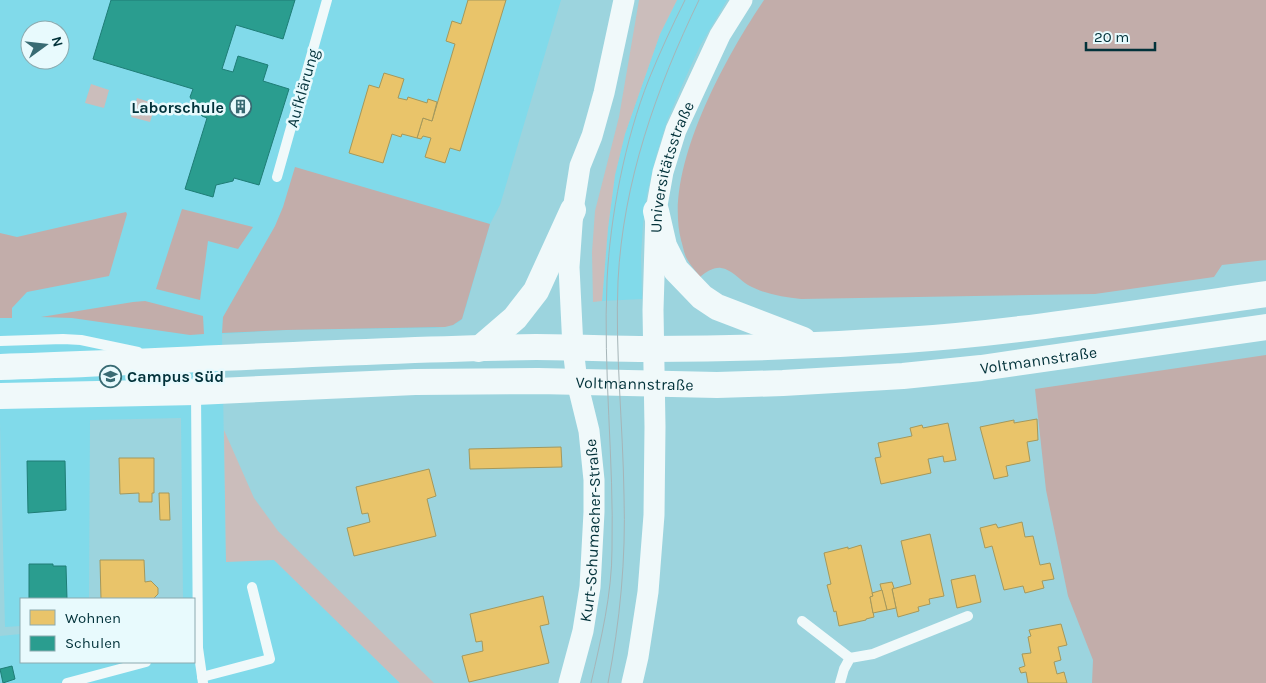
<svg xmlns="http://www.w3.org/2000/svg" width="1266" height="683" font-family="Karla,sans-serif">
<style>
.built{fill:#81daea;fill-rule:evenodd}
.green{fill:#cbbdbb}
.forest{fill:#c2adaa}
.homes{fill:#e9c46a;stroke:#a4985c}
.schools{fill:#2a9d8f;stroke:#1e7d76}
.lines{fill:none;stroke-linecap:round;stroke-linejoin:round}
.service{stroke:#f0f9fa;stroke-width:10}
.minor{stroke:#f0f9fa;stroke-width:21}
.tertiary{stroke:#f0f9fa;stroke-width:26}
.tram{stroke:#a6b5b8;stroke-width:1}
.labels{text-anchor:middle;stroke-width:5;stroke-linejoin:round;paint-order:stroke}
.street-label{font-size:16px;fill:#02323a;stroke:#e8fafd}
.poi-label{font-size:16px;font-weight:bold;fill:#02323a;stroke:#e8fafd;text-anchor:end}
</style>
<rect width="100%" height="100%" fill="#9cd4de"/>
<g class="built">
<path d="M0 0H561L500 205 490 224 466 307 462 319 459 322 453 325 435 328 286 330 222 334 226 561 274 560 400 683H0V636L21 634V662H194V599H183L181 418 90 420 89 599H21V626L5 627 0 422ZM30 30H60V60H30Z"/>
<polygon points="677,0 727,0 700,46 684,81 667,121 656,156 647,194 643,224 641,256 642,299 602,301 608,228 615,175 625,134 660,34"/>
</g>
<g class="green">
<polygon points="639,0 677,0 660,34 625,134 615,175 608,228 602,301 593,302 592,252 595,211 619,117"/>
<polygon points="91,84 109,90 104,108 85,103"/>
<polygon points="137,98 156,104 150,122 131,117"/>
<polygon points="224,430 254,498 278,531 434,683 400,683 274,560 226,562"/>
</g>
<g class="forest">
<path d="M764 0H1266V260L1222 265 1214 277 1095 294 801 299C783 297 764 294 748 285 740 280 731 269 721 268 714 267 706 272 700 277 696 271 690 265 687 259 684 254 683 246 681 240 663 169 725 58 764 0Z"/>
<polygon points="295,167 490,224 462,319 453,325 445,327 286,330 222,333 223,317 275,226 283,207"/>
<polygon points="182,209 253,227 238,249 208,241 200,300 156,289"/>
<polygon points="126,212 127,214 109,276 27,292 12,308 12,318 0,318 0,233 17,237"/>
<polygon points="145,301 203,316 204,334 190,335 72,318 41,317 133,302"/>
<polygon points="1266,355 1266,683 1092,683 1093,660 1068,596 1046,490 1035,389"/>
</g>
<g class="homes">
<polygon points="468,0 506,0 460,151 450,148 445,163 425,157 431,138 423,136 421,139 417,138 423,118 432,121 455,44 446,41 452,21 461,24"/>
<polygon points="384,73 404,79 398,98 407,100 408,97 427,103 428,99 437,102 432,121 423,118 417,138 402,134 401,137 392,134 383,163 349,153 369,85 379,88"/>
<polygon points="1037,419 1038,440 1027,442 1030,461 1006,466 1008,476 994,479 980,427 1014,420 1014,423"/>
<polygon points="948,423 956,460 944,462 943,456 928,459 931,473 881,484 875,458 881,457 878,443 912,436 910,428 922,425 923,428"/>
<polygon points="561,447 562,467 470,469 469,449"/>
<polygon points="119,458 154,458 154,493 152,493 152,502 139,502 139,493 120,494"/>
<polygon points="429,469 436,496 427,499 436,536 354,556 347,528 370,522 368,513 362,514 356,487"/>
<polygon points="159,493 169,493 170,520 160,520"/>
<polygon points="1022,522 1025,537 1033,536 1040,565 1050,563 1054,579 1042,581 1044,588 1025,593 1023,586 1004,590 992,546 985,548 980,528 996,524 998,528"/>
<polygon points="930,534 944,596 929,599 930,604 918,607 919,611 898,617 892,589 911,584 901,541"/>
<polygon points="861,545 873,596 870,597 874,617 866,619 866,620 839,626 836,611 834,612 827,585 831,584 824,553 848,547 848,549"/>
<polygon points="100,560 144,560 145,582 151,581 158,588 158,594 153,599 101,599"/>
<polygon points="975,575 981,602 957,608 951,580"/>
<polygon points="892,582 894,588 892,589 896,608 887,610 880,584"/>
<polygon points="882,590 887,610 873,613 870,597 873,596 872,593"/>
<polygon points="543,596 549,624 540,626 549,663 469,682 462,656 483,651 482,641 476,642 470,614"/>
<polygon points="1061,624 1067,645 1058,647 1061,660 1054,662 1057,674 1064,672 1067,683 1028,683 1026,672 1021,673 1019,668 1025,666 1022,654 1031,653 1028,637 1031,636 1029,630"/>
</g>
<g class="schools">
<polygon points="111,0 295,0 283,39 236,25 222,69 233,72 238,56 268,65 263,81 289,89 259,185 234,178 233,181 216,185 213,197 185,189 207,118 202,116 190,97 193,89 93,59"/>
<polygon points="27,461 65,461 66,510 28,513"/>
<polygon points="29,564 53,564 53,566 66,566 67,599 29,599"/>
<polygon points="12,666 15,679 3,683 0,669"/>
</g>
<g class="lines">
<g class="service">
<polyline points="277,177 327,0"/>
<polyline points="0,341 63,339 81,340 138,352"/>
<polyline points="196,393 198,648 203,683"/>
<polyline points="802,621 850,658"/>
<polyline points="202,677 270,659 252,587"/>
<polyline points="67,683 146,662"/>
<polyline points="840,683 844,669 850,658 873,654 968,616"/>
</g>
<g class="minor">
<path id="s1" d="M569 683 583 631 590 587 594 512V480L589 431 577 382 573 348 569 267 573 210 580 166 592 136 604 93 624 0"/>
<path id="s2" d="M632 683 638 657 648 592 654 515 655 427 653 310 656 211 663 172 676 130 720 35 742 0"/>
</g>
<g class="tertiary">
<polyline points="656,211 664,246 676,270 702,297 717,307 803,340"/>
<polyline points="479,349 515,318 536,291 573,210"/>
<path d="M0 367C179 362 357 349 536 347 574 347 612 349 650 349 735 349 821 346 905 340 1026 332 1146 311 1266 294"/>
<path id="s3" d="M0 396 196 392 415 382 538 381 717 385 783 383 903 376 981 368 1266 327"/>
</g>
<g class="tram">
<path d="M591 683C601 639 612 594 612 549 614 460 603 371 607 281 610 217 625 139 649 79 660 52 672 26 685 0"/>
<path d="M608 683C620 621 626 559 624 496 623 424 615 353 618 281 623 182 656 89 699 0"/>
</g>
</g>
<defs>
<symbol id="building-ring" viewBox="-11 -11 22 22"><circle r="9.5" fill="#e8fafd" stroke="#386b73" stroke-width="1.5"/><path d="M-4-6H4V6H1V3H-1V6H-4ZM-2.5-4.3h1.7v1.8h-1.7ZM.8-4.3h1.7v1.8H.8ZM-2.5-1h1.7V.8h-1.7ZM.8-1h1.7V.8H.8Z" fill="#386b73"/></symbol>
<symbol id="university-ring" viewBox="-11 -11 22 22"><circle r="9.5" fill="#e8fafd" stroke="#386b73" stroke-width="1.5"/><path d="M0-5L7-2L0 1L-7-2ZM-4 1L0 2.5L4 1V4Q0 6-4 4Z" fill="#386b73"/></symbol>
</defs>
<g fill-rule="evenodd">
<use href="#building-ring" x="228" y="94" width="25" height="25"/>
<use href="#university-ring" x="98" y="364" width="25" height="25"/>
</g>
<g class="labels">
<g class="street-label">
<text transform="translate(302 88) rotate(-74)" y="6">Aufklärung</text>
<text dy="6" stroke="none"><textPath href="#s2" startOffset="520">Universitätsstraße</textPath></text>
<text dy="6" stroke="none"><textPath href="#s3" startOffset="1040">Voltmannstraße</textPath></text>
<text dy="6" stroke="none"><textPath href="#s3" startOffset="635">Voltmannstraße</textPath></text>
<text dy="6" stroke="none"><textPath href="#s1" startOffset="155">Kurt-Schumacher-Straße</textPath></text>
</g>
<g class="poi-label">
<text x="224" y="113">Laborschule</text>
<text x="127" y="382" text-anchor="start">Campus Süd</text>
</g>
</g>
<rect x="20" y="598" width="175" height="65" fill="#e8fafd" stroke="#8caaaf"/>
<rect x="30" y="610" width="25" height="15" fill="#e9c46a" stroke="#8caaaf"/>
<text x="65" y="623" font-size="15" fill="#02323a">Wohnen</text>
<rect x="30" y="636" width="25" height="15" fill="#2a9d8f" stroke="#8caaaf"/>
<text x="65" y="648" font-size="15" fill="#02323a">Schulen</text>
<g transform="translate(45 45) rotate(75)"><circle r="24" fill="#e8fafd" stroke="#8caaaf"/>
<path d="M0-4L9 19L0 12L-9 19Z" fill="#386b73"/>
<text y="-8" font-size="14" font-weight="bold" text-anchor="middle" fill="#02323a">N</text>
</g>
<path d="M1086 42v8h69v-8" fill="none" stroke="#02323a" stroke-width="2.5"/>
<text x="1094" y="42" font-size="15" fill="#02323a" stroke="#e8fafd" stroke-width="4" paint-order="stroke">20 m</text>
</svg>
